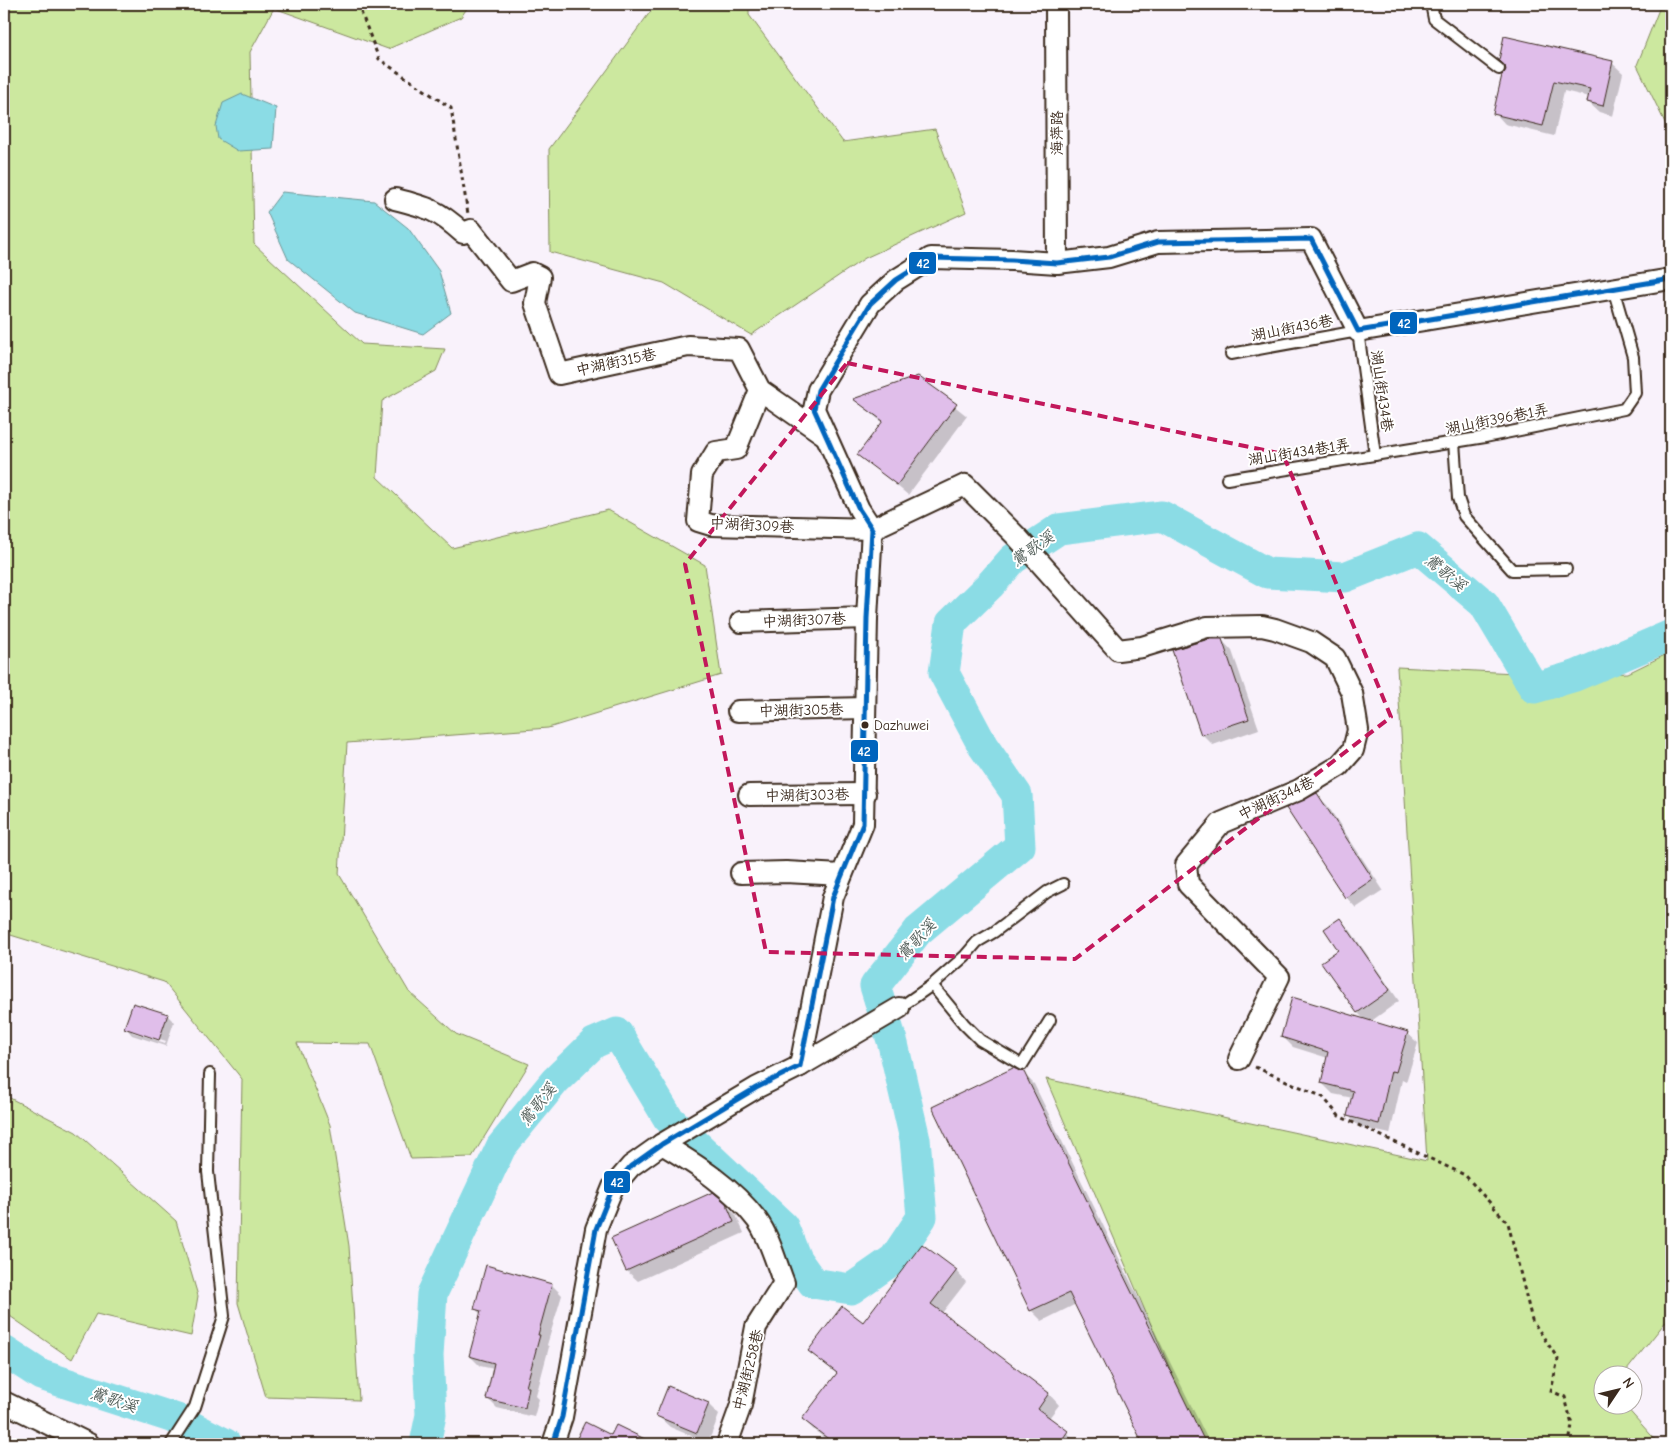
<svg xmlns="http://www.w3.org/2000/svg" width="1675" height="1448" font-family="'Comic Neue','LXGW WenKai TC',sans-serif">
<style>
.green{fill:#cce89f;stroke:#84895e}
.water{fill:#8bdce5;stroke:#6b9595}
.shadow{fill:#0003;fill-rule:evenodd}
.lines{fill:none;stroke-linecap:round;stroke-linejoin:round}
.river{stroke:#8bdce5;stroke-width:31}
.building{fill:#e0beea;stroke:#3b2a1e}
.service-casing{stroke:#3b2a1e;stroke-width:14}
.minor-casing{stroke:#3b2a1e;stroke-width:24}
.path{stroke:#3b2a1e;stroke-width:3;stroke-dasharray:4 4;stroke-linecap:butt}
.service{stroke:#fff;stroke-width:10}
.minor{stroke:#fff;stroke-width:20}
.bus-1-casing{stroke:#fff;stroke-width:9}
.bus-1{stroke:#0065bd;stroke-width:5}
.marked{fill:none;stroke:#c2185b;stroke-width:4;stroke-dasharray:10 6;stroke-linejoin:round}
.bus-dot{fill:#3b2a1e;stroke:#fff;stroke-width:2}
.labels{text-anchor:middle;stroke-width:4;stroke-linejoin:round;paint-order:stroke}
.bus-label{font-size:14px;fill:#3b2a1e;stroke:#fff;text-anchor:start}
.street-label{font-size:15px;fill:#3b2a1e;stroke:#fff}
.water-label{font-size:16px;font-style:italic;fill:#535f5a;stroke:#fff}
.line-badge{stroke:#fff;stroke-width:2}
.badge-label{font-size:14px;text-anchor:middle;font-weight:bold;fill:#fff}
</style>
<rect width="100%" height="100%" fill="#f9f2fb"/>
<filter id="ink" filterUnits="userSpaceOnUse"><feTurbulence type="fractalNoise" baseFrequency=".02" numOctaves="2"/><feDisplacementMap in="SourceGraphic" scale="10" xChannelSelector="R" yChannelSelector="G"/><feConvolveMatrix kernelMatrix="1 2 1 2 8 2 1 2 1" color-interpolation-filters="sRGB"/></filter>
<g filter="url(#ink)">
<g class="green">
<polygon points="4,4 470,4 461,17 388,49 274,8 250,52 254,244 362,344 445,349 436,371 382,401 377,477 452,548 608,510 705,565 721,675 548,728 347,743 339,874 409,992 456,1034 529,1064 472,1157 411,1159 370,1044 297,1043 330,1125 349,1246 359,1400 266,1397 238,1303 242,1079 164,982 4,933"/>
<polygon points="656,4 749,4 749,15 843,142 935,129 966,212 865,258 751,335 664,283 550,252 549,149"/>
<polygon points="1661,4 1671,4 1671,135 1637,65"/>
<polygon points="1671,652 1671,1315 1623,1375 1602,1376 1602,1406 1625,1406 1659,1444 1202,1444 1046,1079 1427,1161 1397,667 1574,676 1628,673"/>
<polygon points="4,1095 76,1132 176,1221 198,1296 191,1336 96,1314 72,1359 4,1312"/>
</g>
<g class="water">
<polygon points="242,94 276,108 273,149 238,151 218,139 216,126 223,103"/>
<polygon points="282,192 374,201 408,228 439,271 451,313 423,334 355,313 288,259 267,212"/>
</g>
<g class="shadow">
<polygon points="1612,63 1623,73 1613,116 1599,112 1588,102 1589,97 1564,91 1554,136 1505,124 1495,113 1503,76"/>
<polygon points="918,377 967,416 908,495 859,454 883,423 855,400"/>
<polygon points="1222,640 1232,651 1259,729 1213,745 1202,734"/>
<polygon points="1316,795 1327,805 1383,890 1356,908 1346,897"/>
<polygon points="1339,920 1350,930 1399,1001 1370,1022 1407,1033 1418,1043 1406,1082 1402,1080 1390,1134 1359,1127 1349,1116 1353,1098 1333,1094 1322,1083 1328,1058 1293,1047 1282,1036 1365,1020 1357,1012 1340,950"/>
<path d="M167 1015 174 1022 166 1046 132 1035 126 1028ZM132 1030 166 1041 165 1043 132 1032Z"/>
<polygon points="1023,1073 1034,1084 1210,1444 1144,1444 1076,1304 1042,1321 1031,1310"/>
<polygon points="725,1204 736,1215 744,1233 638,1281 627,1271 613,1239"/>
<polygon points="956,1271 966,1282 942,1313 1049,1394 1059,1405 1049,1418 1067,1432 1077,1444 833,1444 814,1430 803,1419 837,1374 809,1351 863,1324"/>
<polygon points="552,1285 562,1295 547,1345 549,1347 536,1396 539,1399 534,1417 497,1408 487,1398 494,1369 480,1366 470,1356 481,1315 475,1308"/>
<polygon points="708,1404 719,1415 708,1443 670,1427 659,1417"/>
<polygon points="586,1424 612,1437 617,1427 652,1444 576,1444"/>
</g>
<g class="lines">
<g class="river">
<polyline points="4,1351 41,1375 177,1419 226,1444"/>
<polyline points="425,1444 431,1415 428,1355 432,1294 501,1147 555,1081 594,1043 617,1033 668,1118 783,1226 796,1259 813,1283 851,1289 894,1259 922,1217 915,1139 893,1044 875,986 918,931 1020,846 1017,795 983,746 944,673 951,623 990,585 1013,559 1059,529 1162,516 1267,573 1345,577 1418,548 1484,604 1534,688 1575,676 1671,635"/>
</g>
</g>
<g class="building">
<polygon points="1504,36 1613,61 1603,106 1587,102 1590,89 1554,81 1543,126 1493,114 1502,75 1506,70 1505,66 1499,60"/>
<polygon points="918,376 957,404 897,485 857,455 883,421 853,399"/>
<polygon points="1209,639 1222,639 1249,719 1201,735 1172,650"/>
<polygon points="1317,793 1373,879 1345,898 1286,808"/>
<polygon points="1340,918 1390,990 1357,1013 1321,962 1338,950 1324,929"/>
<polygon points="1292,997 1408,1032 1396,1072 1391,1071 1379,1124 1347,1116 1353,1091 1321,1083 1328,1052 1281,1037"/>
<polygon points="133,1003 168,1014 159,1040 124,1028"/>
<polygon points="1013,1068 1024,1072 1206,1444 1143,1444 1069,1293 1030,1311 932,1107"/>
<polygon points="713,1192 726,1203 734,1222 626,1271 611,1238"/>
<polygon points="922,1244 957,1270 931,1304 1049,1393 1038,1409 1068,1431 1059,1444 835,1444 802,1419 837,1373 808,1351 842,1306 863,1322"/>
<polygon points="486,1265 552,1284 538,1335 540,1335 526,1387 529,1387 525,1408 486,1399 494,1363 469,1356 481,1311 474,1309"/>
<polygon points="668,1386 709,1403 697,1433 656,1416"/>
<polygon points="585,1422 611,1435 616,1425 655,1444 574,1444"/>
</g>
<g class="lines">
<defs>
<g id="service">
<polyline points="1431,4 1434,19 1499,69"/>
<polyline points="1231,354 1358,331 1375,455"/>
<polyline points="1454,442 1458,498 1464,516 1512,570 1566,569"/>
<polyline points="1227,479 1485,437 1624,409 1635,393 1633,357 1613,288"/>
<polyline points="899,1008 932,985"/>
<polyline points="1050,1020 1022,1065 980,1040 964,1024 932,985 965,956 977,942 994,932 1047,892 1063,884"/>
<polyline points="171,1444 195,1407 224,1316 208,1172 210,1074"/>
</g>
<g id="minor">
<polyline points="1056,4 1057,263"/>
<path d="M395 199C427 207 438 210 463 233L471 230 511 281 532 273 540 277 535 303 559 374 688 346 739 349 760 390 826 436"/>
<polyline points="760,390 736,449 716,452 702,475 698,521 711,525 872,529 965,485 1017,537 1118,650 1142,647 1207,627 1262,626 1275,629 1311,642 1335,658 1352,693 1358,730 1353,750 1339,766 1299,790 1221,823 1186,865 1188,884 1279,977 1239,1059"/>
<polyline points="741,622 867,618"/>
<polyline points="738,711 865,708"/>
<polyline points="749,795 865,794"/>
<polyline points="741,873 786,872 841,875"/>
<polyline points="800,1066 899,1008"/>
<path d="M662 1144C697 1165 732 1187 757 1220 770 1238 776 1263 784 1283L756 1327 741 1405 727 1444"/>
<polyline points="4,1402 89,1444"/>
<polyline points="553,1444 562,1417 596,1229 613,1187 631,1166 662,1144 756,1088 800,1066 833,897 863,824 867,618 872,529 859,509 814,409 818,390 870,304 896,280 931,258 1012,260 1057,263 1109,257 1158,242 1311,239 1358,331 1671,279"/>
</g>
</defs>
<use href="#service" class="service-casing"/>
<use href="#minor" class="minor-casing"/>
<g class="path">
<polyline points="358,4 379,59 451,108 468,214"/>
<polyline points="1255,1067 1323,1097 1339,1116 1465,1175 1508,1223 1532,1320 1558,1359 1551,1391 1565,1397 1572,1425 1569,1444"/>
</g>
<use href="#service" class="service"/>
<use href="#minor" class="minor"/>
<defs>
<polyline id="bus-1" points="553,1444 562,1417 596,1229 613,1187 631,1166 662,1144 756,1088 800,1066 833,897 863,824 867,618 872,529 859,509 814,409 818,390 870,304 896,280 931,258 1012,260 1057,263 1109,257 1158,242 1311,239 1358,331 1671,279"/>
</defs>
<use href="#bus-1" class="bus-1-casing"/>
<use href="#bus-1" class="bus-1"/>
</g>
</g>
<path class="marked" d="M847 363 1283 454 1391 717 1075 959 766 952 685 564Z"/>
<circle class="bus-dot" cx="865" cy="725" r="4.5"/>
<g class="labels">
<g class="bus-label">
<text x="874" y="730">Dazhuwei</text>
</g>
<g class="street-label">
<text transform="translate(1057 133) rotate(-90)" y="5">海萍路</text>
<text transform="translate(1292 328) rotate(-11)" y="5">湖山街436巷</text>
<text transform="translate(616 362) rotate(-12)" y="5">中湖街315巷</text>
<text transform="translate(1382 391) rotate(82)" y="5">湖山街434巷</text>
<text transform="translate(1497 419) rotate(-11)" y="5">湖山街396巷1弄</text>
<text transform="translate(1299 452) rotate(-9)" y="5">湖山街434巷1弄</text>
<text transform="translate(752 525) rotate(3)" y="5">中湖街309巷</text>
<text transform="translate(804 620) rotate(-2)" y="5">中湖街307巷</text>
<text transform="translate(801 710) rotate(-1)" y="5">中湖街305巷</text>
<text transform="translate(807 795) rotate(-1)" y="5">中湖街303巷</text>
<text transform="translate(1276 798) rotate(-25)" y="5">中湖街344巷</text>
<text transform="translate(748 1370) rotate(-76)" y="5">中湖街258巷</text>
</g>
<g class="water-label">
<text transform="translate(1032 548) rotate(-35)" y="6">鶯歌溪</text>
<text transform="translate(1446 572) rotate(40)" y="6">鶯歌溪</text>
<text transform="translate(916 939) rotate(-47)" y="6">鶯歌溪</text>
<text transform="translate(537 1104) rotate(-51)" y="6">鶯歌溪</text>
<text transform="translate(114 1399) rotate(18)" y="6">鶯歌溪</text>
</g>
</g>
<g class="line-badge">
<rect x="908" y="251" width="29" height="24" rx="5" fill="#0065bd"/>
<rect x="1389" y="311" width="29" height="24" rx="5" fill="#0065bd"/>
<rect x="850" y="739" width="29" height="24" rx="5" fill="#0065bd"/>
<rect x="603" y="1170" width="28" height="24" rx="5" fill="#0065bd"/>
</g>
<g class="badge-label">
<text x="923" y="268">42</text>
<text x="1404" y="328">42</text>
<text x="864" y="756">42</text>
<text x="617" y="1187">42</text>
</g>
<rect width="1675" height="1448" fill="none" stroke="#fff" stroke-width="20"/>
<rect x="10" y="10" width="1655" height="1428" fill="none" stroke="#3b2a1e" stroke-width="2" filter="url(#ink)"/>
<g transform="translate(1618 1390) rotate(55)"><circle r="24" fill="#ffffff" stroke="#b1aaa5"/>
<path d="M0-4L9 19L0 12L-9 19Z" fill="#3b2a1e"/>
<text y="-8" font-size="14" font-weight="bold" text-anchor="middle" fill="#3b2a1e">N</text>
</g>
</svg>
